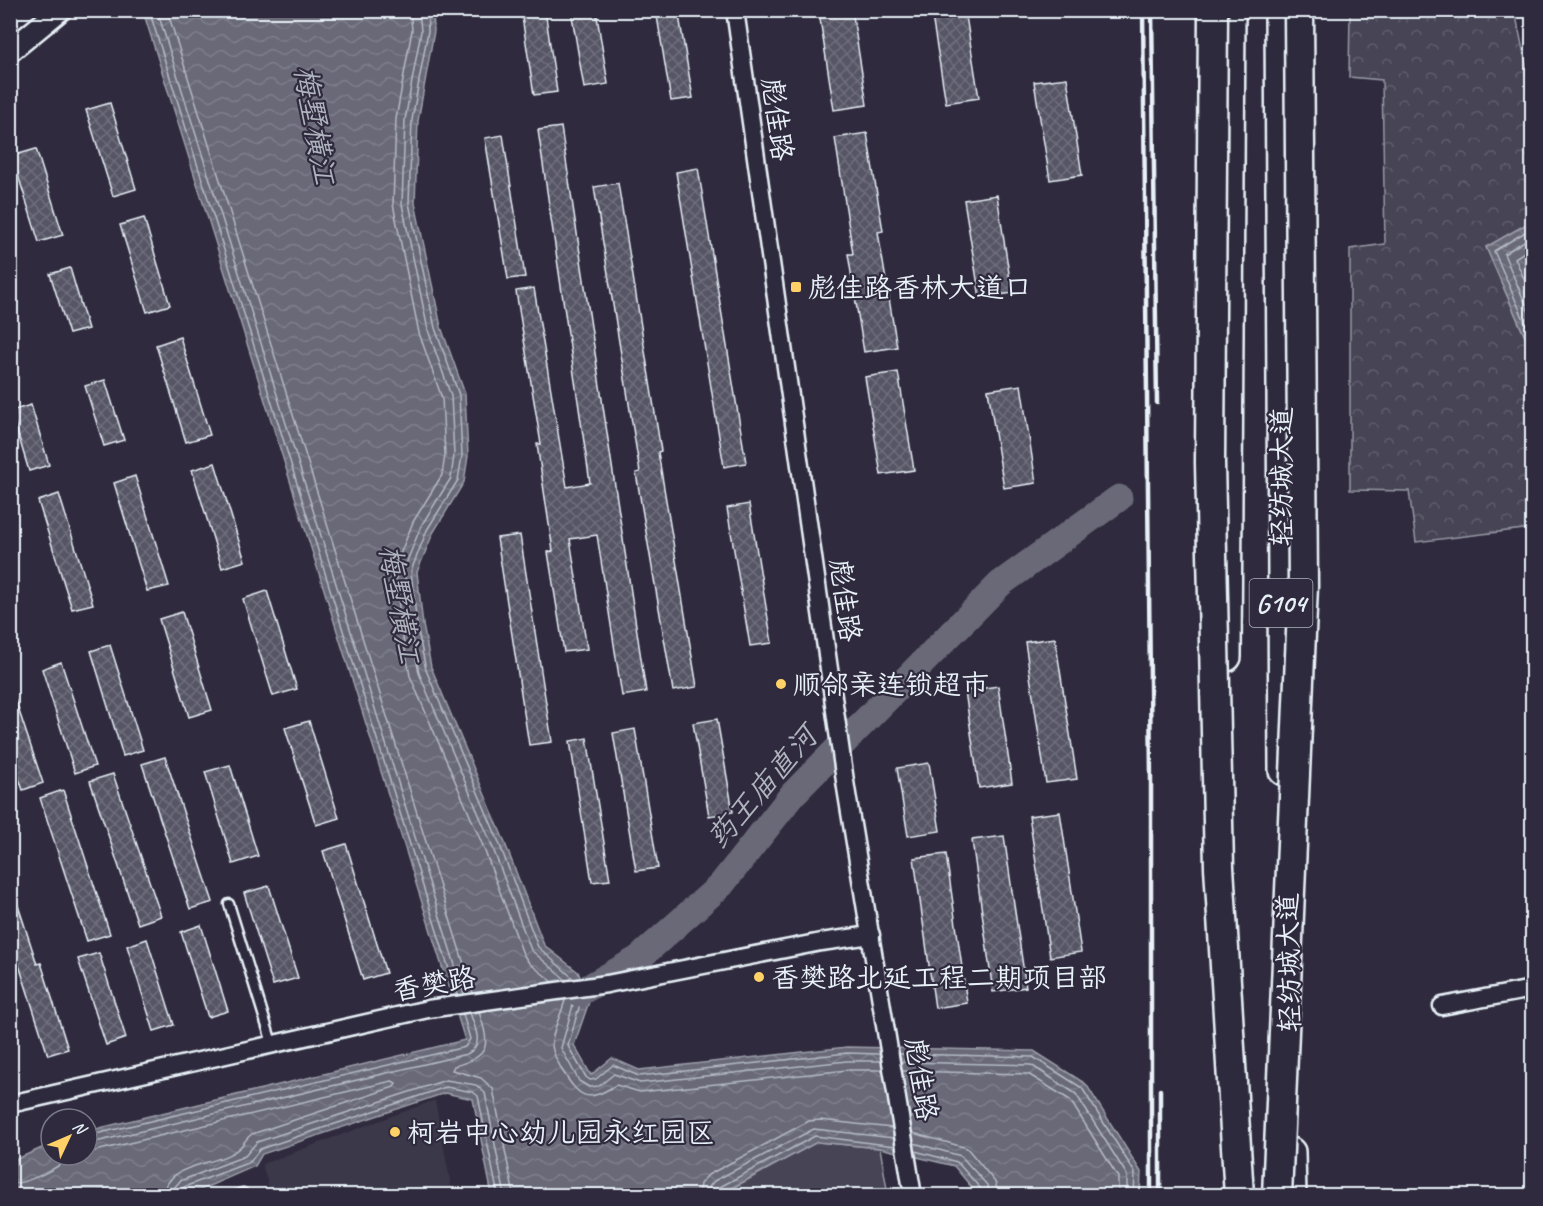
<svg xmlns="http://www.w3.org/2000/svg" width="1543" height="1206" font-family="Caveat,'LXGW WenKai TC',sans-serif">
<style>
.built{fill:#3b3749}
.grass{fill:#464455;stroke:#979aa6;stroke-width:1.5}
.forest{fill:url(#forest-crowns);stroke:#979aa6;stroke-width:1.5}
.water{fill:url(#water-waves);stroke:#9c9fab;stroke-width:1.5}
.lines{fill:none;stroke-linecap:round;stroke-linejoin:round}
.shore{stroke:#b5bbc5;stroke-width:1.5}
.river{stroke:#696978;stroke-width:27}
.building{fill:url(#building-cross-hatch);stroke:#e8f1f8;stroke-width:1.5}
.service-casing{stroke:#e8f1f8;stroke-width:13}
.minor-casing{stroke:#e8f1f8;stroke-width:21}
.tertiary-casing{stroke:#e8f1f8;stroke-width:26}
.primary-casing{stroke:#e8f1f8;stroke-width:32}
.service{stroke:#2f2a3d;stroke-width:8}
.minor{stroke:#2f2a3d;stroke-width:16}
.tertiary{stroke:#2f2a3d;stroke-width:21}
.primary{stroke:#2f2a3d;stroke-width:27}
.rail{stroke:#e8f1f8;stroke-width:4.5}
.trunk-bridge-casing{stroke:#e8f1f8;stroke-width:33;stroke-linecap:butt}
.trunk-bridge{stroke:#2f2a3d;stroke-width:28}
.poi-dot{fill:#ffd166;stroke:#2f2a3d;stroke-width:2}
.labels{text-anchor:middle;stroke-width:4.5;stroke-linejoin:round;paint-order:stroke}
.shield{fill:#2f2a3d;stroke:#b0b5c0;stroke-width:1.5}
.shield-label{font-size:27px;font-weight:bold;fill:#e8f1f8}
.street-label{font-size:28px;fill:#e8f1f8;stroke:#2f2a3d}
.poi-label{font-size:28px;fill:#e8f1f8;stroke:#2f2a3d;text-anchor:start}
.water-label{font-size:30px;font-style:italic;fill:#afb4be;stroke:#2f2a3d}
</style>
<defs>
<pattern id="forest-crowns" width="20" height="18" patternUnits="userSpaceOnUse" patternTransform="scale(1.5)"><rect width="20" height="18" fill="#464455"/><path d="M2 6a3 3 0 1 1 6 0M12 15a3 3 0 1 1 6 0" fill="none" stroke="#615f6e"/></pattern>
<pattern id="water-waves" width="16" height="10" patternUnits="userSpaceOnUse" patternTransform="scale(1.5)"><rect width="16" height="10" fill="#696978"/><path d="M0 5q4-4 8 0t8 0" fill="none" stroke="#7e7f8c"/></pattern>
<pattern id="building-cross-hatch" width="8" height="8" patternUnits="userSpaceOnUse" patternTransform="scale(1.5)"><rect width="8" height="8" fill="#575565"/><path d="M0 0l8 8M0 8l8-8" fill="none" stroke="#6f6e7c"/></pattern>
</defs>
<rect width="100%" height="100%" fill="#2f2a3d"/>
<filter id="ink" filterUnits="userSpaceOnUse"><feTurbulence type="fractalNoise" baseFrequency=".0167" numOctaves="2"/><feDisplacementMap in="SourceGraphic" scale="12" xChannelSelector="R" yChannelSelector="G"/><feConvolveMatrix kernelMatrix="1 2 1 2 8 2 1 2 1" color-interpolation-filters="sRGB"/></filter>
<g filter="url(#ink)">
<polygon class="built" points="435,1100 453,1195 271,1195 262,1164"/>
<polygon class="grass" points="817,1142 880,1148 888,1195 718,1196"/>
<polygon class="forest" points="1350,11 1515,11 1532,94 1532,221 1486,247 1532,353 1532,528 1416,542 1409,491 1350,490 1350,249 1385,244 1382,80 1349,77"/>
<g class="water">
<polygon points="143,11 433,11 434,31 418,121 415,203 441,327 465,394 468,456 464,482 433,533 417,572 423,625 431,667 503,838 544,945 578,972 590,999 574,1045 591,1075 612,1058 639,1070 847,1047 1034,1051 1086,1084 1141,1172 1140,1195 978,1195 954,1166 880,1148 817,1142 718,1195 492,1195 473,1099 445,1093 262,1154 255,1166 200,1190 175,1195 11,1195 10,1162 51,1144 51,1155 87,1155 87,1131 465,1040"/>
<polygon points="1532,221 1532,353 1486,247"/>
</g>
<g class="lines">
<g class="shore">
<polyline points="149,10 457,995"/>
<polyline points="157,10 464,994"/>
<polyline points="167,10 473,993"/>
<polyline points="410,10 412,30 396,119 393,204 419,333 442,398 445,455 442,475 413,522 395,567 401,627 410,676 483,846 523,954 529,963 553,982"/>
<polyline points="419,10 421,31 405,120 402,204 428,330 451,396 454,455 451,478 421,526 404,569 410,627 419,673 491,843 531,950 566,980"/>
<polyline points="427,10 428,31 412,120 409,203 435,328 459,395 462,456 458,480 427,530 411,571 417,626 426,670 498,840 538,947 574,979"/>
<polyline points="1532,228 1494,251 1532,338"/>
<polyline points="1532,236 1504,254 1532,319"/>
<polyline points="1532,247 1515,258 1532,297"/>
<polyline points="582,997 568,1046 586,1077 590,1080 596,1079 613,1065 639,1076 847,1053 880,1054"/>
<polyline points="575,998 561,1048 579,1081 589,1087 599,1086 614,1074 640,1083 847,1061 881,1061"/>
<path d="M565 1000C562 1014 552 1029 552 1044 552 1054 558 1062 562 1070 580 1099 587 1103 616 1085L640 1092 848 1070H882"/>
<path d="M479 1012C490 1045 491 1057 454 1066L452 1070 481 1078 493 1089 514 1196"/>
<polyline points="900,1054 1033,1057 1082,1088 1135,1173 1134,1196"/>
<polyline points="901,1062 1031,1065 1076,1094 1127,1175 1127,1196"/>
<polyline points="902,1071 1028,1074 1070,1100 1118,1177 1118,1196"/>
<polyline points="913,1133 967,1148 995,1182 999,1196"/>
<polyline points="87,1136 465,1047 470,1039 463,1014"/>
<polyline points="914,1143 961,1156 987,1185 990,1196"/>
<path d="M87 1144 467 1054C485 1045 475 1028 470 1013"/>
<polyline points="915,1151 957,1162 981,1189 982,1196"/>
<path d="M87 1153 392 1081 396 1083 394 1087 252 1134C246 1138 244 1144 239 1148 219 1167 165 1161 164 1196"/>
<path d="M10 1184C27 1183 60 1169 70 1155"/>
<polyline points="173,1196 174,1188 180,1181 245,1156 257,1142 446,1080 476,1085 485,1093 505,1196"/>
<polyline points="181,1196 184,1187 250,1162 260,1149 446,1087 473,1092 478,1096 498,1196"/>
<polyline points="698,1196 700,1184 708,1175 809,1121 820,1120 892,1128"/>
<polyline points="707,1196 708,1188 714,1181 814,1129 894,1138"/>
<polyline points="714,1196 718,1188 815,1136 895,1146"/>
</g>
<polyline class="river" points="579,993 638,959 721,885 793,794 1000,584 1119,498"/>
</g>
<g class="building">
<polygon points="521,10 545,10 557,92 534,95"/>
<polygon points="571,10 596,10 608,84 584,88"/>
<polygon points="656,10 678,10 693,98 671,101"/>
<polygon points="829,10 852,10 867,105 834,110 819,12"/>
<polygon points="931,10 965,10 979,98 946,103"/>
<polygon points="1067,78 1082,175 1050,180 1034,82"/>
<polygon points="110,103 136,189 113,196 86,110"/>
<polygon points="561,127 646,692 622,696 597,535 570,539 587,649 564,652 548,552 553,551 537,444 541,444 516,291 534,288 567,487 590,483 538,130"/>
<polygon points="867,133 883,231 878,232 897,347 864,352 848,254 853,254 835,138"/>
<polygon points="503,135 525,277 508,279 485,138"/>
<polygon points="36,149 63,235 39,242 12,156"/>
<polygon points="698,168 746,463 724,467 676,172"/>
<polygon points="618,183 661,451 658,452 697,687 673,691 636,473 640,472 594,187"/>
<polygon points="997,195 1012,293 980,298 964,200"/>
<polygon points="144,218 170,305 147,312 120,225"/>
<polygon points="70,268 88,329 69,334 50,274"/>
<polygon points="180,337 210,435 186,442 156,345"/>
<polygon points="898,372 914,470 881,475 865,377"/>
<polygon points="105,380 124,440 104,446 85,386"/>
<polygon points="1021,385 1036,483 1004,488 988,390"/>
<polygon points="31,405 49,465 29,471 11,411"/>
<polygon points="215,463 245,561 222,568 192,470"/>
<polygon points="135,476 169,586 147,591 114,483"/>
<polygon points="59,494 93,604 72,609 38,501"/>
<polygon points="749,504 772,643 750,646 727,508"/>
<polygon points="520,535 552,742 529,745 497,538"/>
<polygon points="267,591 297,689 273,696 243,599"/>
<polygon points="182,612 212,710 189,717 159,619"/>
<polygon points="1055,638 1077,779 1046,783 1025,642"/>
<polygon points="110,645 143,750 123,756 91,651"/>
<polygon points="61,662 95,766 75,773 42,669"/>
<polygon points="998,686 1012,783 979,788 965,691"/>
<polygon points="10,693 13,693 43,783 23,790 10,752"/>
<polygon points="717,719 733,812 709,816 693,723"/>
<polygon points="309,721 339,818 316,825 285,728"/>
<polygon points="635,729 658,868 636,871 613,733"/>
<polygon points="587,738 610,880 592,882 570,741"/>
<polygon points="165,757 213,902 190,909 142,764"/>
<polygon points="929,763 940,831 908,836 897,768"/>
<polygon points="230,765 258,856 233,864 205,772"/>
<polygon points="113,774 161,916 138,924 90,781"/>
<polygon points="63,790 110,934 87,941 40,798"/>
<polygon points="1060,812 1081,952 1050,957 1029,816"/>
<polygon points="1004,836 1026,987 993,992 972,840"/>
<polygon points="346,844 386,973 363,980 323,851"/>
<polygon points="946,854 967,1003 935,1008 914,858"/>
<polygon points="269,886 298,978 273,985 244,893"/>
<polygon points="13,890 37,964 41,963 68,1049 48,1055 16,956 10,958 10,891"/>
<polygon points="201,925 228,1011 208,1017 181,932"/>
<polygon points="147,939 174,1025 154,1031 127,946"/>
<polygon points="99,953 126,1038 106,1045 78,959"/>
</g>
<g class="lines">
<defs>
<g id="service">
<polyline points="229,904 272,1043"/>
<polyline points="234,1196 243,1193 244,1196"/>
</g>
<g id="minor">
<polyline points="735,10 846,788 913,1196"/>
<polyline points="1442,1006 1532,989"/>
<polyline points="10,1104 428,1009 607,984 821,942 871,935"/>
</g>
<polyline id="tertiary" points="10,51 60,10"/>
<g id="primary">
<polyline points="1279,10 1283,771"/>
<polyline points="1227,657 1231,10"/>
<polyline points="1291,1152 1292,1196"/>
</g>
</defs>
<use href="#service" class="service-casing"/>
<use href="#minor" class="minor-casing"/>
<use href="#tertiary" class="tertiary-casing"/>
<use href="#primary" class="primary-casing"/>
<use href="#service" class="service"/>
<use href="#minor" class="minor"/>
<use href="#tertiary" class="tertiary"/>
<use href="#primary" class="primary"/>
<g class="rail">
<polyline points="1143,10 1151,778 1151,1196"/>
<polyline points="1152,10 1157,403"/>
<polyline points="1160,1090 1160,1196"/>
</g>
<defs>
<g id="trunk-bridge">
<polyline points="1213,10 1210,463 1219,867 1239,1196"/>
<polyline points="1277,1196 1303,586 1299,10"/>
</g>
</defs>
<use href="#trunk-bridge" class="trunk-bridge-casing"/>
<use href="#trunk-bridge" class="trunk-bridge"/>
</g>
</g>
<g class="poi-dot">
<rect x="790" y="281" width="12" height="12" rx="3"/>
<circle cx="781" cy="684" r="6"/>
<circle cx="759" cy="977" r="6"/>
<circle cx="395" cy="1132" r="6"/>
</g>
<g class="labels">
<rect class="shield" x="1249.5" y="579" width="63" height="48" rx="4.5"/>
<g class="shield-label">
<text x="1281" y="612">G104</text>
</g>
<g class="street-label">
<text transform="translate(778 119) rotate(82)" y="10">彪佳路</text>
<text transform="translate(1281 477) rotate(-90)" y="10">轻纺城大道</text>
<text transform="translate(846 600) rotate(82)" y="10">彪佳路</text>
<text transform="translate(1288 963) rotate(-91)" y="10">轻纺城大道</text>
<text transform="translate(434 983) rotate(-10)" y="10">香樊路</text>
<text transform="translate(922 1079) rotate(81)" y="10">彪佳路</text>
</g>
<g class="poi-label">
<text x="808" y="297">彪佳路香林大道口</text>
<text x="793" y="694">顺邻亲连锁超市</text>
<text x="771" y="987">香樊路北延工程二期项目部</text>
<text x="407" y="1142">柯岩中心幼儿园永红园区</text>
</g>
<g class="water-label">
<text transform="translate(315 125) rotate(80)" y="10">梅墅横江</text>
<text transform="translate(400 604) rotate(80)" y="10">梅墅横江</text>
<text transform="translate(762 787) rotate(-49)" y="10">药王庙直河</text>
</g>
</g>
<rect width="1543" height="1206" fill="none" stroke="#2f2a3d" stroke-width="36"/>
<rect x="18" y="18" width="1507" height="1170" fill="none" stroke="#e8f1f8" stroke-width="2" filter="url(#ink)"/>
<g transform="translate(69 1137) rotate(46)"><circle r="28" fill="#2f2a3d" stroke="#797a88" stroke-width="1.5"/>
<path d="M0-4.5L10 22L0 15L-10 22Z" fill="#ffd166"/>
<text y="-9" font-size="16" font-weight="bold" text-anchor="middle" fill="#e8f1f8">N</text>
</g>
</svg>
